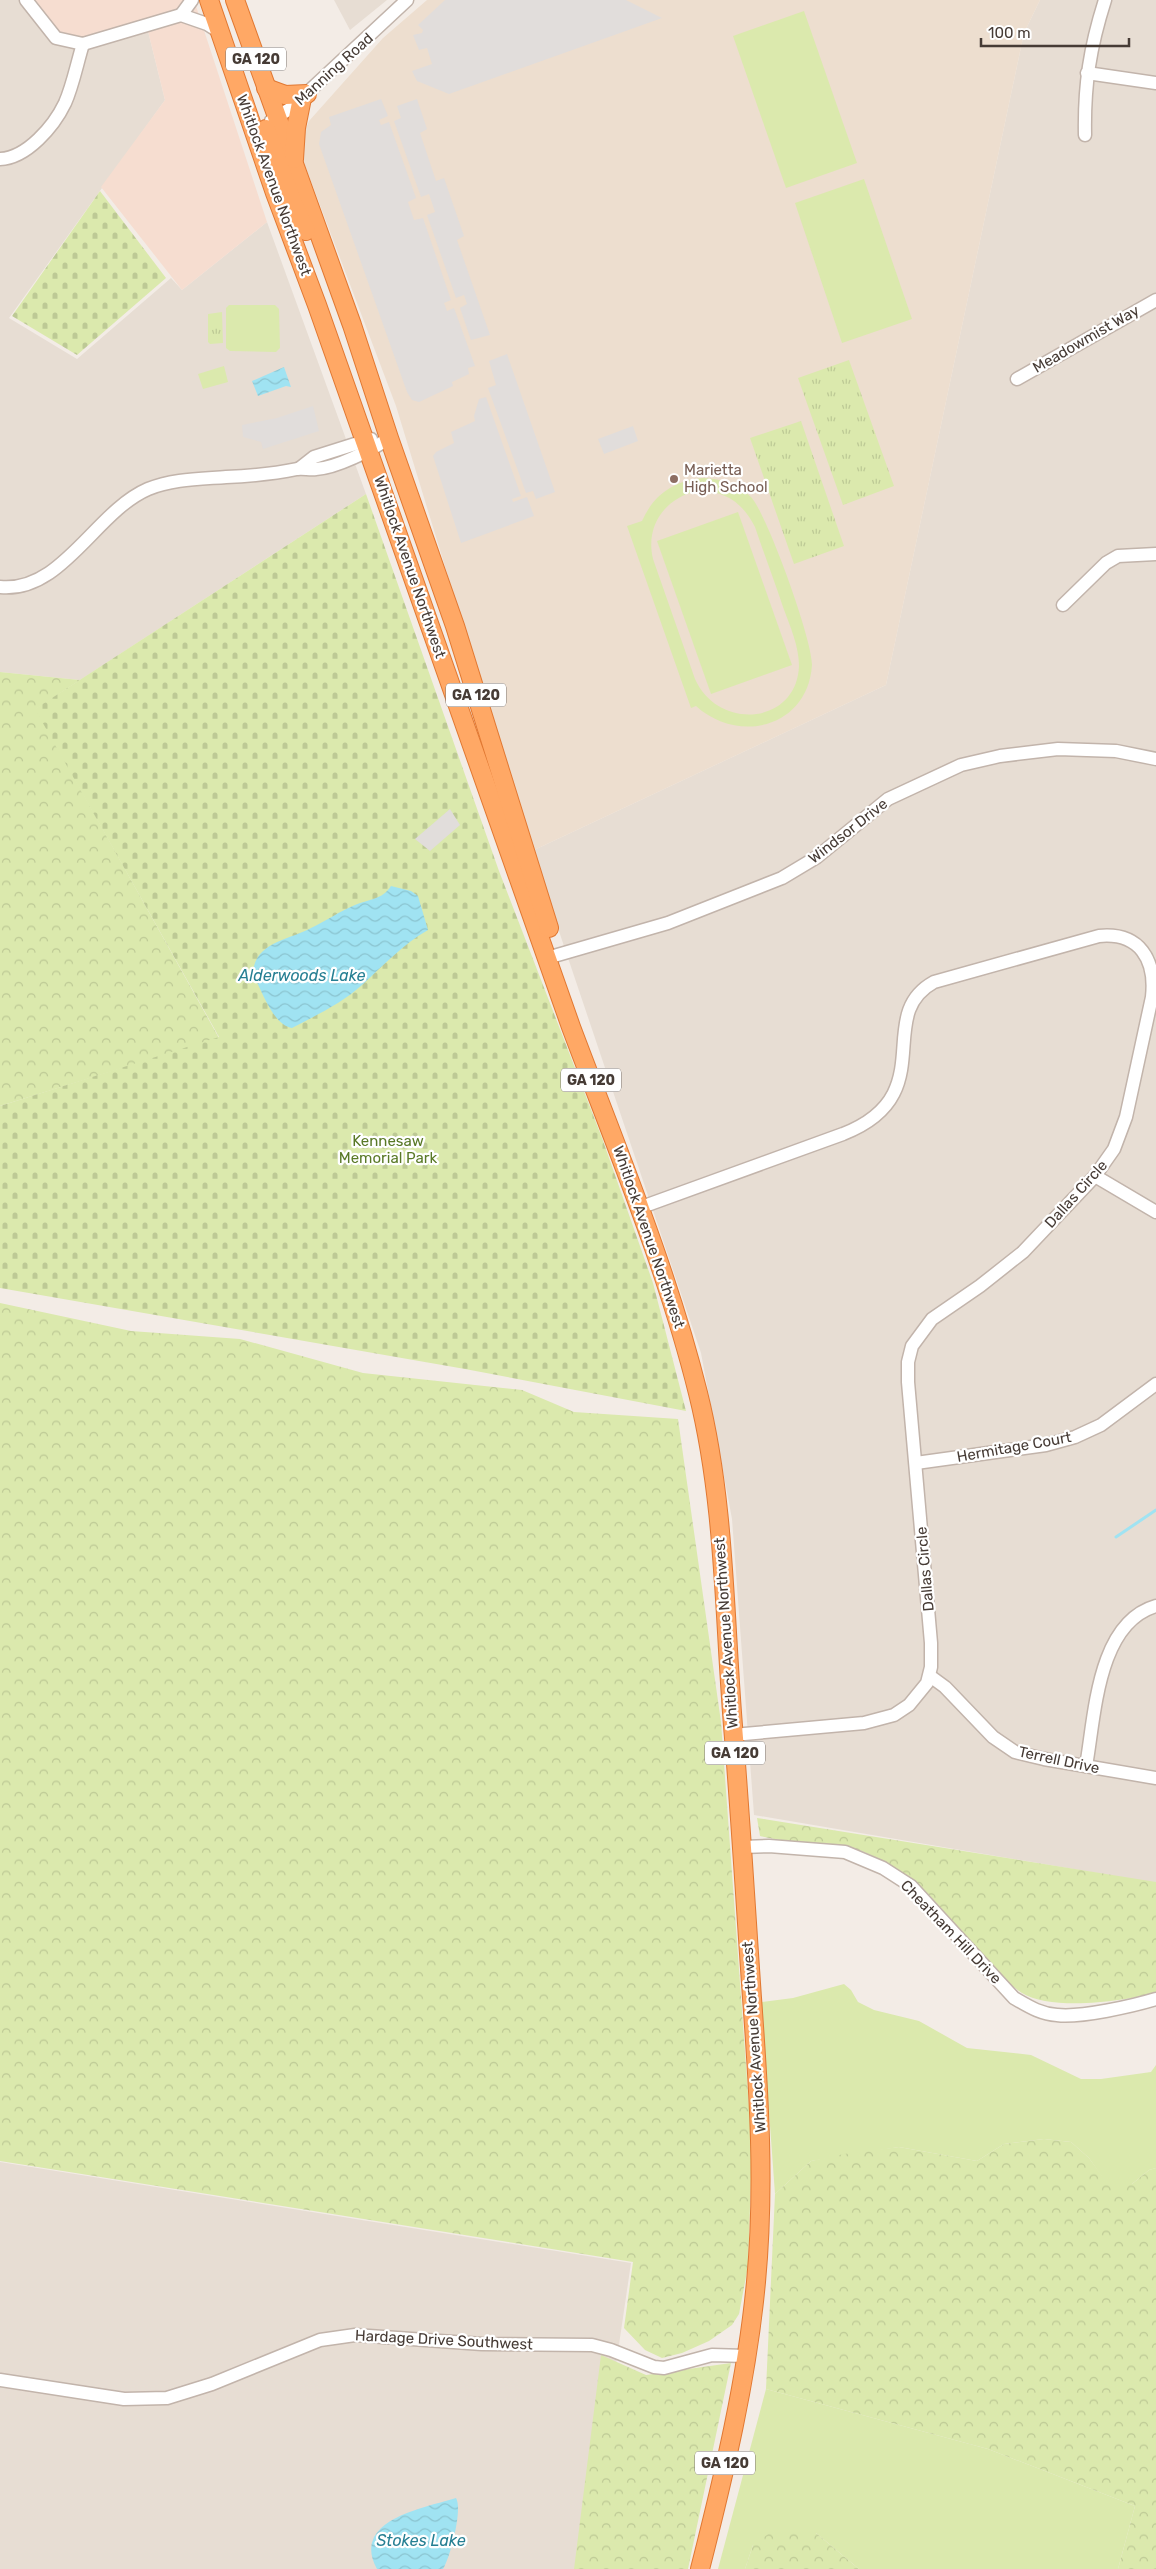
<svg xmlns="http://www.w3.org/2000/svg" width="1156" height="2569" font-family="Rubik,sans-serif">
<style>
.residential{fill:#e7ddd3}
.commercial{fill:#f6ddd0}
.education{fill:#eddecf}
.green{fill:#dbe9ad;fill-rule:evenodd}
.forest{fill:url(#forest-crowns)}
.cemetery{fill:url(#cemetery-stones)}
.park{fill:url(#park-tufts)}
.parking{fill:#e1dddb}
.water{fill:url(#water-waves)}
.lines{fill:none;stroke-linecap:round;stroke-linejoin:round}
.stream{stroke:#a0e3f2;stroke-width:3}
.minor-casing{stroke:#c2b4ab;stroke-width:15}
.highway-casing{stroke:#e17832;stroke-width:20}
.minor{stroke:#fff;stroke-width:12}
.highway{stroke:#ffa865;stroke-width:18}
.education-dot{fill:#8d6e63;stroke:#fff;stroke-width:2}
.labels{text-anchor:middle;stroke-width:4.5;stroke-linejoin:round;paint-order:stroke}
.shield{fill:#fff;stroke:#7e7672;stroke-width:1}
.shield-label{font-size:14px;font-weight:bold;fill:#463b35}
.street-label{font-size:15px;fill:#463b35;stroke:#fff}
.education-label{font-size:15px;fill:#785e54;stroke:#fff;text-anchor:start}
.park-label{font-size:15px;fill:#597927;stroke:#fff}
.water-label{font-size:16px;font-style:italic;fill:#267f93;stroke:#fff}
</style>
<defs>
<pattern id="forest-crowns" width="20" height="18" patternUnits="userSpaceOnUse" patternTransform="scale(1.25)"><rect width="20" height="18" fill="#dbe9ad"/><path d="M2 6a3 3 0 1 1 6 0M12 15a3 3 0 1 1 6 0" fill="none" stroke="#bdc995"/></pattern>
<pattern id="cemetery-stones" width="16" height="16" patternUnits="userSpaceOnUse" patternTransform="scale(1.25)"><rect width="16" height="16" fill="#dbe9ad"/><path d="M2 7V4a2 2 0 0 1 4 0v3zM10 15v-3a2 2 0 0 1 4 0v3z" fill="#bdc995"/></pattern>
<pattern id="park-tufts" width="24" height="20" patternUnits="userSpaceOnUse" patternTransform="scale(1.25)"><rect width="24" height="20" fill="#dbe9ad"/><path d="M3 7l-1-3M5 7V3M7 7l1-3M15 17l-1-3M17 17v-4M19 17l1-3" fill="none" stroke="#bdc995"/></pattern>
<pattern id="water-waves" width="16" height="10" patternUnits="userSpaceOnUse" patternTransform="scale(1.25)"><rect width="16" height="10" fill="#a0e3f2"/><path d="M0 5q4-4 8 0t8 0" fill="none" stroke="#8bc4d0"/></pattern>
</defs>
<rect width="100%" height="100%" fill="#f3ece6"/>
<g class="residential">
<polygon points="0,0 35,0 60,36 115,29 145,19 165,100 9,318 77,359 171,278 182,290 267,222 366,494 80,680 0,672"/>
<polygon points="334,0 387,0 350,30"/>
<polygon points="1040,0 1156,0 1156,1883 754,1815 732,1519 701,1353 532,851 886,685 1024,33"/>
<polygon points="0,2162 631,2263 586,2569 0,2569"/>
</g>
<polygon class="commercial" points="35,0 194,0 267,222 182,290 101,187 165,100 145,19 80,39 60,36"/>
<polygon class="education" points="427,0 1040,0 1024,33 886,685 532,851 396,406 301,155 301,141 309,121 383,38"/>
<g class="green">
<polygon points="804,11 857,163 786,188 733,36"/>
<polygon points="864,179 912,319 842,343 795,203"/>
<polygon points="229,305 275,305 279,309 280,348 276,352 230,351 226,348 226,308"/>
<polygon points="224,366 228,382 203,389 198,374"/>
<path d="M703 478C722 479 738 484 751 497 767 514 813 641 812 665 808 727 739 745 696 706L691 708 627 526 642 521C654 494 674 481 703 478ZM697 491C725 490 743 503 755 527 764 554 774 580 783 607 790 626 799 646 799 666 797 724 719 732 695 679L653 559C645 526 665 498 697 491Z"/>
<polygon points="738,512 792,665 711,694 657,541"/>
<polygon points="844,1984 851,1990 858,2002 874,2010 919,2021 967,2048 1031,2055 1081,2079 1101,2079 1151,2072 1156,2065 1156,2168 1149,2170 1132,2184 1107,2184 1089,2158 1071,2142 1044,2139 1004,2144 977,2161 899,2147 811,2161 775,2194 761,2002 793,1998"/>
<polygon points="766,2389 988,2449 1135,2506 1118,2569 859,2569 816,2533 753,2545 745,2569 718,2569"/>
</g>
<g class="forest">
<polygon points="0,672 80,680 36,709 219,1038 0,1106"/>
<polygon points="0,1303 131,1331 240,1339 363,1373 522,1390 574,1412 678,1419 721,1722 752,2148 748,2266 739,2314 732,2325 709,2341 682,2353 662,2358 645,2350 624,2328 633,2262 0,2161"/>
<path d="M757 1818 1156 1882V1992C1125 2002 1050 2011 1022 1993 979 1964 953 1914 914 1881 899 1869 869 1852 850 1847 836 1844 819 1845 805 1844 790 1842 775 1839 760 1836Z"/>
<polygon points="1044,2139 1071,2142 1089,2158 1108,2184 1132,2184 1149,2170 1156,2168 1156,2569 1118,2569 1135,2506 988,2449 766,2389 775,2194 811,2161 844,2154 899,2147 977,2161 1004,2144"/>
<polygon points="601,2355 646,2375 731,2363 688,2569 574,2569"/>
<polygon points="775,2529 816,2533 859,2569 745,2569 753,2545"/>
</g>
<g class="cemetery">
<polygon points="100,191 166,278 77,355 12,316"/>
<polygon points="366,494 499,871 602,1138 653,1283 686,1411 465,1369 0,1288 0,1106 219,1037 35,709"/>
</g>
<g class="park">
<polygon points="222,312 223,343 210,344 208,342 208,314"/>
<polygon points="849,360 894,486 843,505 798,378"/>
<polygon points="801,421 844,546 794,564 750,438"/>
</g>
<g class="parking">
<polygon points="445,0 626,0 662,18 449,94 417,81 412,71 432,64 427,48 419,50 413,35 422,33 423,30 418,25"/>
<polygon points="381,99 388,116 379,120 381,125 389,122 416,198 408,202 414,220 423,218 451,300 444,303 447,311 454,308 475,366 468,368 469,374 452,382 453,386 419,402 412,400 407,392 319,144 321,132 331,125 329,117"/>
<polygon points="417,99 427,129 420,133 436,181 444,178 464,236 457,240 490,335 471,340 460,308 467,304 464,295 456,298 427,215 435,212 429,194 421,197 394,121 401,118 397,106"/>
<polygon points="507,354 555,492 536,499 533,491 526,493 488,388 496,385 489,361"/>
<polygon points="486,397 521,496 512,499 513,502 527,497 534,516 461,543 433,456 436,452 454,443 451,432 475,421 474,416 479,399"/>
<polygon points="313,406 319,431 263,449 261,442 243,437 242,425 277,418"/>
<polygon points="633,426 638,441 604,454 598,439"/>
<polygon points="450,809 460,825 430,851 415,839"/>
</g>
<g class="water">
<polygon points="284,367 291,387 286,386 258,396 252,381"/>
<path d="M391 886 411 891 418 896 428 930C402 945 384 965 362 985 342 1003 317 1015 292 1028 273 1025 262 991 253 974 254 942 289 940 311 928 326 921 340 911 355 905 369 899 382 900 391 886Z"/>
<path d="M456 2498C463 2509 450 2558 443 2569H377C350 2520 424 2508 456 2498Z"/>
</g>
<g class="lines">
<polyline class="stream" points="1116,1537 1156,1510"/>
<defs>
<g id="minor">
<polyline points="26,0 56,38 83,44 181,15 207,24 221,33"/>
<polyline points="181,15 192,0"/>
<polyline points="1087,73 1156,83"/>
<polyline points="271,121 291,108 407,0"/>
<path d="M1085 135C1084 85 1090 47 1105 0"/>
<path d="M0 159C27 158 54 126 65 103 73 85 77 63 83 44"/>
<polyline points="1017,379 1156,300"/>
<polyline points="300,468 314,457 371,439"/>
<path d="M0 587C62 593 95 512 148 489 172 479 199 479 226 477 250 476 273 474 297 469 303 468 310 470 316 469 336 468 372 450 389 438"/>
<polyline points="1063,605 1106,563 1118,556 1156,554"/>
<polyline points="547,958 668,923 782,878 817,857 888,799 961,765 1000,756 1058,749 1116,751 1156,759"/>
<polyline points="1095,1176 1156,1212"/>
<path d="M639 1208 843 1134C943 1095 872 1016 934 982L1099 936C1140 932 1156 960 1152 997L1126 1117 1114 1149 1095 1176 1023 1252 980 1286 932 1319 912 1346 908 1362V1382L931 1643V1667L927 1683 909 1705 894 1715 864 1723 733 1735"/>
<polyline points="916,1463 1046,1445 1075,1437 1101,1425 1156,1384"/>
<polyline points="930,1676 945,1687 993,1737 1015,1752 1044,1759 1156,1778"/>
<path d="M1086 1766C1095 1716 1097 1623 1156 1606"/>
<path d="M742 1847 769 1846 845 1852 883 1868 911 1886 1014 1998C1028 2006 1040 2014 1057 2015 1080 2018 1133 2006 1156 1999"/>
<polyline points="0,2380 124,2399 167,2398 212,2384 320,2340 355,2335 482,2344 592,2345 611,2350 654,2367 664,2368 712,2355 746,2356"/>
</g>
<g id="highway">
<path d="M209 0 275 193 317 305 571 1027C616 1147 667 1268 698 1393 726 1505 724 1623 734 1738 741 1825 746 1911 752 1998 759 2093 765 2187 756 2282 747 2379 724 2475 700 2569"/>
<polyline points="235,0 352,325 389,438 455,626 549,928"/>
<polyline points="266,88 285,95 307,94"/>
<polyline points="266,129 292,201 306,231"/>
<polyline points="294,159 296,128 302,98"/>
</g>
</defs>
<use href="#minor" class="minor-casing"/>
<use href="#highway" class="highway-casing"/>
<use href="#minor" class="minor"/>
<use href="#highway" class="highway"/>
</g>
<circle class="education-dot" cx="674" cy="479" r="5"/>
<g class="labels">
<g class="shield">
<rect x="226" y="47.5" width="60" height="23" rx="4"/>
<rect x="446" y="683.5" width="60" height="23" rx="4"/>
<rect x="561" y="1068.5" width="60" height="23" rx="4"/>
<rect x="705" y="1741.5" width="60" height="23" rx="4"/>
<rect x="695" y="2451.5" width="60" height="23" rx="4"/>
</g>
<g class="shield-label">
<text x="256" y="64">GA 120</text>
<text x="476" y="700">GA 120</text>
<text x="591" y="1085">GA 120</text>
<text x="735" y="1758">GA 120</text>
<text x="725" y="2468">GA 120</text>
</g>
<g class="street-label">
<text transform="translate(334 69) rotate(-42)" y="5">Manning Road</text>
<text transform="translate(274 185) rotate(70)" y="5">Whitlock Avenue Northwest</text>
<text transform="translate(1086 339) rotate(-30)" y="5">Meadowmist Way</text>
<text transform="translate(410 567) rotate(71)" y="5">Whitlock Avenue Northwest</text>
<text transform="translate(848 831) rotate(-38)" y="5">Windsor Drive</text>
<text transform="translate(1076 1194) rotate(-48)" y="5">Dallas Circle</text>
<text transform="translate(649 1237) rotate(71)" y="5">Whitlock Avenue Northwest</text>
<text transform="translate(1014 1447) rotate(-10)" y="5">Hermitage Court</text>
<text transform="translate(925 1569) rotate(-95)" y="5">Dallas Circle</text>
<text transform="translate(726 1633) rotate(-94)" y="5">Whitlock Avenue Northwest</text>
<text transform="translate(1059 1760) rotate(12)" y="5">Terrell Drive</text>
<text transform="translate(951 1932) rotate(46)" y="5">Cheatham Hill Drive</text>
<text transform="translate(754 2037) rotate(-94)" y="5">Whitlock Avenue Northwest</text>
<text transform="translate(444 2340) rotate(3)" y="5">Hardage Drive Southwest</text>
</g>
<g class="education-label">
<text x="684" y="475">Marietta<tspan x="684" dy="17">High School</tspan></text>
</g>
<g class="park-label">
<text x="388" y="1146">Kennesaw<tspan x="388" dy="17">Memorial Park</tspan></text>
</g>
<g class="water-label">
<text x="302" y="981">Alderwoods Lake</text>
<text x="421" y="2546">Stokes Lake</text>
</g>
</g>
<path d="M981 38v8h148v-8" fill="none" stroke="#463b35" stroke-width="2.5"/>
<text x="988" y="38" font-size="15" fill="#463b35" stroke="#ffffff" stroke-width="4" paint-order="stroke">100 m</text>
</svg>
